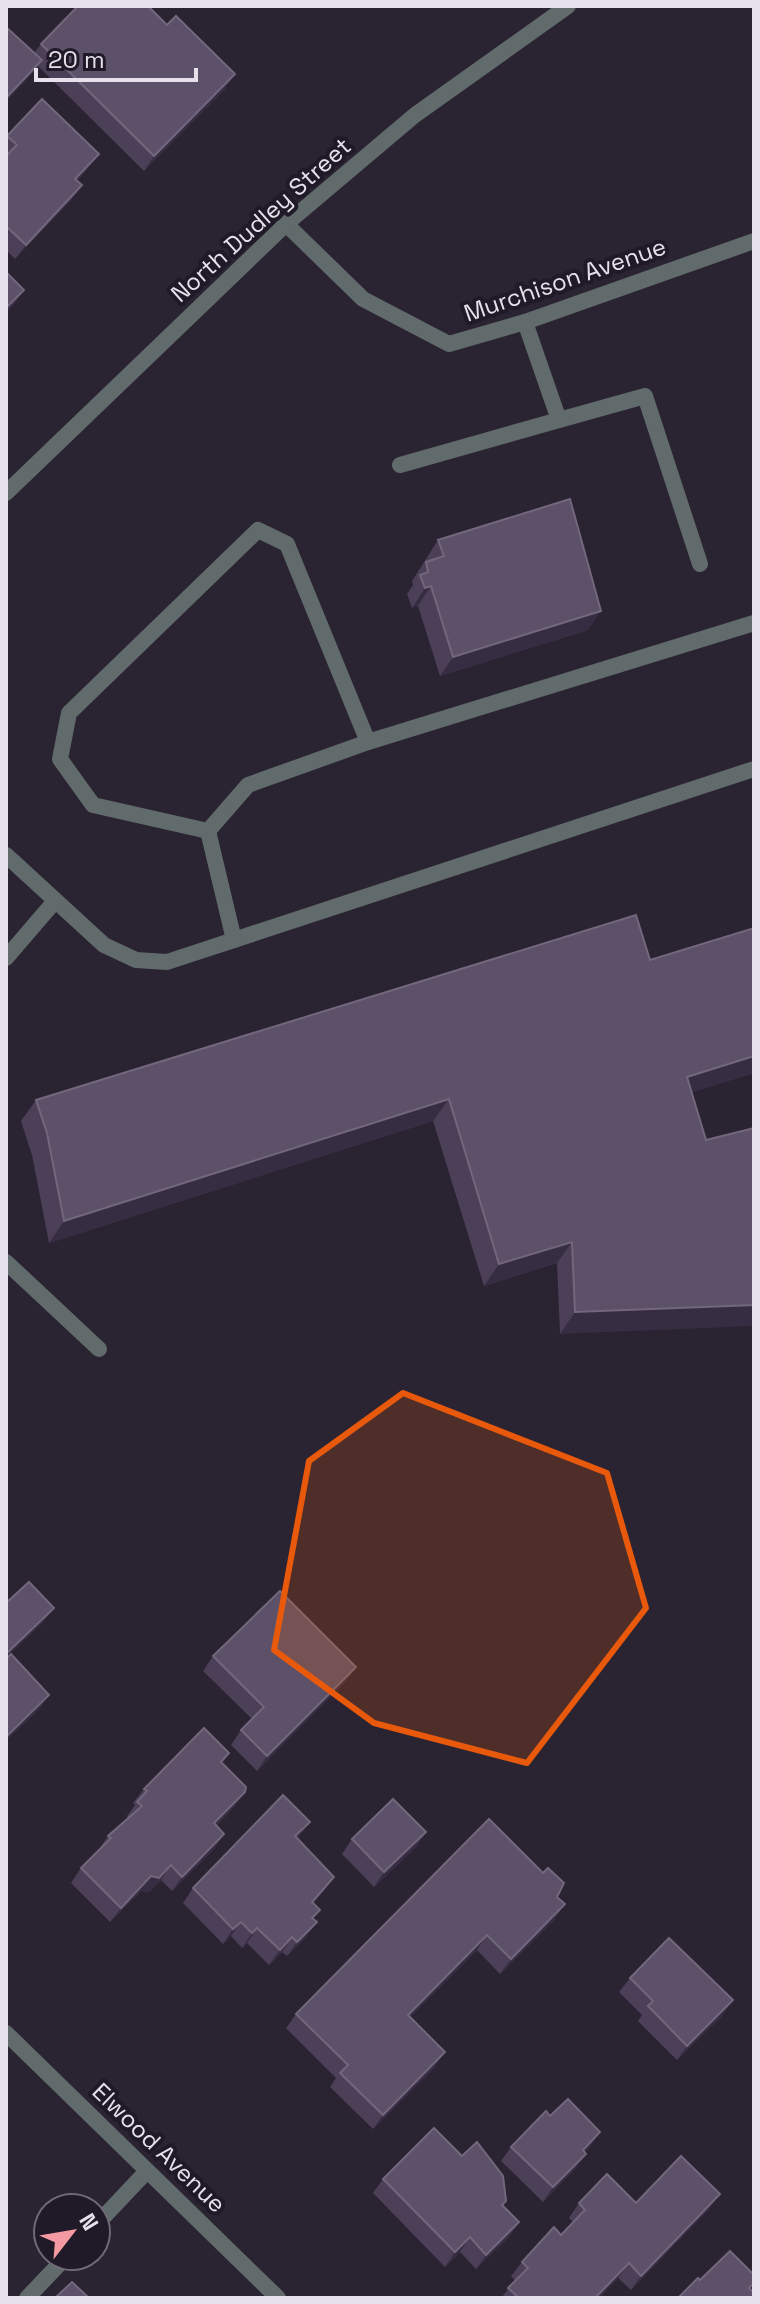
<svg xmlns="http://www.w3.org/2000/svg" width="760" height="2304" font-family="'Space Grotesk',sans-serif">
<style>
.lines{fill:none;stroke-linecap:round;stroke-linejoin:round}
.service{stroke:#616b6c;stroke-width:16}
.minor{stroke:#616b6c;stroke-width:16}
.tertiary{stroke:#616b6c;stroke-width:16}
.wall{fill:#4c3f58}
.shaded-wall{fill:#372d42}
.building{fill:#5c5168;stroke:#72677c;stroke-width:2}
.marked{fill:#e8590c;fill-opacity:0.2;stroke:#e8590c;stroke-width:6;stroke-linejoin:round}
.labels{text-anchor:middle;stroke-width:8;stroke-linejoin:round;paint-order:stroke}
.street-label{font-size:24px;fill:#e6e1eb;stroke:#201927}
</style>
<rect width="100%" height="100%" fill="#2a2331"/>
<g class="lines">
<g class="service">
<polyline points="559,420 645,396 700,564"/>
<polyline points="400,465 559,420 525,322"/>
<polyline points="208,831 248,785 368,742"/>
<polyline points="6,855 104,945 136,960 167,962 754,769"/>
<polyline points="234,940 208,831 93,805 60,759 69,713 258,530 287,544 368,742 754,623"/>
<polyline points="6,958 55,901"/>
<polyline points="6,1262 99,1349"/>
<polyline points="96,2225 147,2171"/>
<polyline points="27,2298 67,2256"/>
</g>
<g class="minor">
<polyline points="286,224 363,299 449,344 525,322 754,241"/>
<polyline points="6,2033 278,2298"/>
</g>
<polyline class="tertiary" points="6,493 286,224 415,115 568,6"/>
</g>
<g class="wall">
<polygon points="41,44 225,89 144,171 38,66 31,75 34,53"/>
<polygon points="42,99 99,154 88,168 77,181 82,185 71,200 15,259 6,250 6,138"/>
<polygon points="438,540 588,630 440,676 418,606 412,608 407,594 413,585 412,581"/>
<polygon points="754,928 754,1073 692,1092 706,1140 560,1334 557,1263 484,1286 433,1121 49,1243 32,1155 21,1121 36,1100 650,960"/>
<polygon points="213,1656 356,1667 346,1681 257,1771 231,1745 241,1730 252,1719 203,1671"/>
<polygon points="222,1763 235,1806 216,1826 224,1834 214,1849 172,1891 161,1880 149,1892 141,1891 110,1922 71,1883 81,1868 98,1851 108,1836 128,1818 127,1816 135,1805 133,1803 144,1789"/>
<polygon points="310,1822 297,1839 324,1891 313,1904 313,1919 306,1937 287,1956 282,1952 269,1965 247,1943 242,1948 231,1936 223,1944 183,1903 193,1888"/>
<polygon points="426,1832 416,1847 374,1887 342,1854 352,1839"/>
<polygon points="557,1897 555,1919 500,1974 477,1950 410,2017 435,2067 373,2129 330,2087 336,2078 286,2028 296,2014"/>
<polygon points="630,1978 723,2015 677,2060 638,2021 642,2015 619,1992"/>
<polygon points="550,2116 600,2132 585,2152 576,2168 543,2202 501,2161 511,2147"/>
<polygon points="383,2179 503,2206 519,2222 509,2237 476,2269 460,2252 445,2267 373,2193"/>
<polygon points="579,2203 636,2203 709,2209 631,2290 618,2278 599,2298 501,2298 515,2281 511,2276 522,2262 561,2235 573,2222 569,2218"/>
</g>
<g class="shaded-wall">
<polygon points="42,60 31,75 6,102 6,98"/>
<polygon points="235,74 225,89 144,171 154,156"/>
<polygon points="99,154 88,168 64,194 75,179"/>
<polygon points="82,185 71,200 15,259 26,245"/>
<polygon points="24,290 14,305 6,313 6,308"/>
<polygon points="431,586 418,606 412,608 425,588"/>
<polygon points="601,611 588,630 440,676 453,657"/>
<polygon points="754,1056 754,1073 672,1099 687,1077"/>
<polygon points="449,1099 433,1121 49,1243 64,1221"/>
<polygon points="572,1242 557,1263 484,1286 499,1264"/>
<polygon points="754,1305 754,1326 560,1334 575,1312"/>
<polygon points="54,1608 43,1623 6,1658 6,1654"/>
<polygon points="356,1667 346,1681 257,1771 267,1756"/>
<polygon points="49,1695 39,1710 6,1741 6,1737"/>
<polygon points="245,1792 235,1806 204,1838 214,1823"/>
<polygon points="310,1822 299,1836 285,1851 295,1836"/>
<polygon points="426,1832 416,1847 374,1887 384,1872"/>
<polygon points="224,1834 214,1849 172,1891 182,1877"/>
<polygon points="171,1865 161,1880 149,1892 141,1891 110,1922 121,1908 151,1876"/>
<polygon points="334,1877 324,1891 302,1917 312,1902"/>
<polygon points="565,1904 555,1919 500,1974 511,1959"/>
<polygon points="241,1922 231,1936 223,1944 233,1929"/>
<polygon points="317,1922 306,1937 287,1956 297,1942"/>
<polygon points="257,1928 247,1943 242,1948 252,1933"/>
<polygon points="487,1935 477,1950 398,2029 408,2015"/>
<polygon points="292,1937 282,1952 269,1965 280,1950"/>
<polygon points="733,2000 723,2015 677,2060 687,2046"/>
<polygon points="445,2052 435,2067 373,2129 383,2115"/>
<polygon points="600,2132 590,2147 573,2164 583,2150"/>
<polygon points="586,2154 576,2168 543,2202 553,2187"/>
<polygon points="720,2194 709,2209 631,2290 641,2276"/>
<polygon points="519,2222 509,2237 476,2269 486,2255"/>
<polygon points="470,2237 460,2252 445,2267 455,2252"/>
<polygon points="629,2263 618,2278 599,2298 595,2298"/>
</g>
<g class="building">
<polygon points="78,6 148,6 167,25 176,16 235,74 154,156 41,44"/>
<polygon points="6,27 42,60 6,98"/>
<polygon points="42,99 99,154 75,179 82,185 26,245 6,226 6,156 17,145 7,136"/>
<polygon points="6,272 24,290 6,308"/>
<polygon points="570,499 601,611 453,657 431,586 425,588 420,575 428,572 426,562 444,556 438,540"/>
<polygon points="636,915 650,960 754,928 754,1056 687,1077 706,1140 754,1128 754,1305 575,1312 572,1242 499,1264 449,1099 64,1221 47,1133 36,1100"/>
<polygon points="29,1582 54,1608 6,1654 6,1603"/>
<polygon points="280,1591 356,1667 267,1756 241,1730 264,1707 213,1656"/>
<polygon points="11,1654 49,1695 6,1737 6,1659"/>
<polygon points="204,1728 229,1753 221,1762 246,1787 245,1792 214,1823 224,1834 182,1877 171,1865 159,1878 151,1876 121,1908 81,1868 111,1838 108,1836 142,1806 137,1802 147,1791 144,1789"/>
<polygon points="283,1795 310,1822 295,1836 334,1877 312,1902 320,1910 312,1918 317,1922 297,1942 292,1937 280,1950 257,1928 252,1933 241,1922 233,1929 193,1888"/>
<polygon points="393,1799 426,1832 384,1872 352,1839"/>
<polygon points="489,1819 543,1873 548,1868 564,1883 557,1897 565,1904 511,1959 487,1935 408,2015 445,2052 383,2115 340,2073 348,2065 296,2014"/>
<polygon points="669,1938 733,2000 687,2046 648,2006 653,2001 630,1978"/>
<polygon points="568,2099 600,2132 583,2150 586,2154 553,2187 511,2147 546,2111 550,2116"/>
<polygon points="434,2128 462,2156 477,2142 503,2176 506,2201 502,2205 519,2222 486,2255 470,2237 455,2252 383,2179"/>
<polygon points="681,2156 720,2194 641,2276 629,2263 595,2298 519,2298 508,2288 528,2268 522,2262 554,2227 561,2235 585,2210 579,2203 607,2174 636,2203"/>
<polygon points="730,2251 754,2275 754,2283 749,2288 754,2293 754,2298 678,2298 698,2278 700,2280"/>
<polygon points="72,2282 89,2298 55,2298"/>
</g>
<path class="marked" d="M403 1393 607 1473 646 1608 527 1763 374 1723 274 1650 309 1461Z"/>
<g class="labels">
<g class="street-label">
<text transform="translate(261 220) rotate(-42)" y="8">North Dudley Street</text>
<text transform="translate(565 280) rotate(-19)" y="8">Murchison Avenue</text>
<text transform="translate(159 2148) rotate(44)" y="8">Elwood Avenue</text>
</g>
</g>
<rect width="760" height="2304" fill="none" stroke="#e6e1eb" stroke-width="16"/>
<g transform="translate(72 2232) rotate(59)"><circle r="38" fill="#201927" stroke="#6f6975" stroke-width="2"/>
<path d="M0-6L14 30L0 20L-14 30Z" fill="#f49aa2"/>
<text y="-12" font-size="22" font-weight="bold" text-anchor="middle" fill="#e6e1eb">N</text>
</g>
<path d="M36 68v12h160v-12" fill="none" stroke="#e6e1eb" stroke-width="4"/>
<text x="48" y="68" font-size="24" fill="#e6e1eb" stroke="#201927" stroke-width="6" paint-order="stroke">20 m</text>
</svg>
